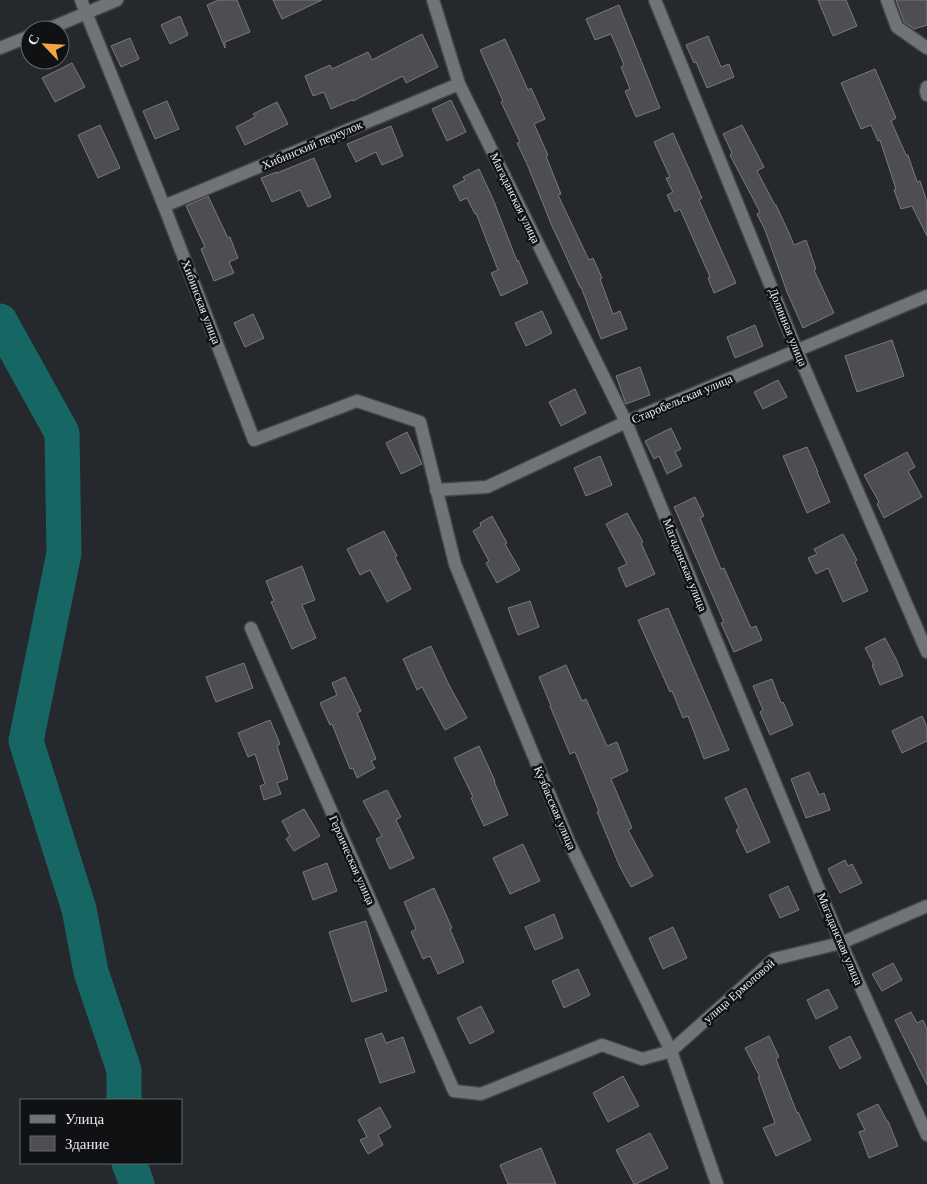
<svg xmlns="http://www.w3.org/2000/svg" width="927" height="1184" font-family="'Libre Baskerville',serif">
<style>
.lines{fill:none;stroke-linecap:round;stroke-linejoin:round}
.river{stroke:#166664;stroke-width:35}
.building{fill:#4e4d53;stroke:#7a797f}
.minor-casing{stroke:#424549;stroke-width:15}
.minor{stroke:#707479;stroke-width:12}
.labels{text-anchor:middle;stroke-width:5;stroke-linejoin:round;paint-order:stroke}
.street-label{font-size:12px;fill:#e8eaed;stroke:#0f1113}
</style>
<rect width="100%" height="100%" fill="#25282c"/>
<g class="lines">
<g class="river">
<polyline points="0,321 62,433 64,553 26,741 79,909 91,972 124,1070 124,1100"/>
<polyline points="129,1163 137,1184"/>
</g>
</g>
<g class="building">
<polygon points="218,0 237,0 250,32 225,42 225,48 207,5"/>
<polygon points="273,0 322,0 282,19"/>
<polygon points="818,0 846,0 857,26 833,36"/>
<polygon points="896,0 927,0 927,25 914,29 904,22"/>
<polygon points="619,5 660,108 636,117 625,91 630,89 621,67 624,65 611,34 595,40 586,19"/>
<polygon points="180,16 188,35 170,44 161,25"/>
<polygon points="422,34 438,67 406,83 403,76 353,101 352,100 331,109 324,92 313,96 305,76 330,65 332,69 368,52 372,60"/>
<polygon points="708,36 721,67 729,64 734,77 707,88 696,62 694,63 686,45"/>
<polygon points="130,38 139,59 121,67 111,46"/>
<polygon points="505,39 528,90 531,88 545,119 534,124 548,155 546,156 561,194 558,195 589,260 593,258 602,278 600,279 613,314 620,311 627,329 601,339 581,287 580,287 560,243 552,226 527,164 517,143 520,142 501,102 503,101 480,50"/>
<polygon points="72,63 85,87 55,102 42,78"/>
<polygon points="875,69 896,118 891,121 906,155 908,155 917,182 920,181 927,202 927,236 912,206 901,209 894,190 896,189 880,140 878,141 871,125 861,129 841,83"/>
<polygon points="451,100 466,132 447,141 432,109"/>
<polygon points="167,101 179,129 155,139 143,111"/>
<polygon points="277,102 288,124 245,145 236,127 255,117 253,114"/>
<polygon points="100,125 120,168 98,178 78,135"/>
<polygon points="742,125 764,167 757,171 775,205 776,205 789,233 794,245 806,240 816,269 814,270 834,313 803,328 787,292 765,230 757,214 760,212 730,155 732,153 723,134"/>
<polygon points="391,126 403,156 382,165 376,152 356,162 347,144"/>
<polygon points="673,133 702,198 699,200 736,283 714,293 708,278 710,277 680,209 675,212 667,195 673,192 666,178 670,177 654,142"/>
<polygon points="314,158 331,197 308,207 300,190 272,202 261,178 277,172 277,173"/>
<polygon points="479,169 493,199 517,261 518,260 528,283 501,296 491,273 498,270 476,213 475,214 467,198 460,201 453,186 465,180 463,177"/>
<polygon points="208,196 228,238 230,237 238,258 229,262 234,273 214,281 201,249 205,247 186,206"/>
<polygon points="542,311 552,333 526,346 515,323"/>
<polygon points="253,314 264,338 245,347 234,323"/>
<polygon points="755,325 763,346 735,358 727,337"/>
<polygon points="892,340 904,376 857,392 845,356"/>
<polygon points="640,367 650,395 626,404 616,376"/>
<polygon points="778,380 787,397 763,409 754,392"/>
<polygon points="575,389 586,413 561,426 549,402"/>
<polygon points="671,428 681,449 675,452 682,466 667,474 659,456 654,459 645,441"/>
<polygon points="407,432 422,464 401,474 386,443"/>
<polygon points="807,447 818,472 817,472 830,502 807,513 783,456"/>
<polygon points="907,452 915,467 908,471 922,497 884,518 877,504 879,502 864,475"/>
<polygon points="600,456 612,485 586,496 574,468"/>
<polygon points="695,497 704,516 700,518 721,569 724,568 751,628 756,626 762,640 734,652 721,623 724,622 674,507"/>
<polygon points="627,513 643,542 641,543 655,574 626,587 618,568 627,564 606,524"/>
<polygon points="492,516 507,543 505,544 520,570 497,583 486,563 489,561 473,531 481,526 480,523"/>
<polygon points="384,531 397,556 395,557 411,589 387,602 370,570 360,575 347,549"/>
<polygon points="843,534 857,560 855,562 868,591 843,602 828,568 816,574 808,558 817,554 814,549"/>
<polygon points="302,566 315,600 302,605 316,638 292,649 271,602 274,601 266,581"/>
<polygon points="530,601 539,627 518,635 508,608"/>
<polygon points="668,608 729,750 704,759 688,716 683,718 672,691 670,692 638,620"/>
<polygon points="885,638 897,661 903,676 880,685 872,665 874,665 865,648"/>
<polygon points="431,646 448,683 467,718 445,730 422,687 417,690 403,659"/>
<polygon points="244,663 253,688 216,702 206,677"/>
<polygon points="566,665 582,701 586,699 607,746 617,742 628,771 611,779 632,828 628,830 653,876 631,887 620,867 597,812 599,811 575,752 570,754 550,706 551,706 539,677"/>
<polygon points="345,677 361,711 357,713 376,759 371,761 375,768 357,778 353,768 350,769 332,724 330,725 320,703 337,695 332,683"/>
<polygon points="772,679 781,703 783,702 793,725 770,735 760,712 763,710 753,686"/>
<polygon points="922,716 927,727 927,741 902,753 892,731"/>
<polygon points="270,720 280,744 277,746 288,779 277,783 281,794 264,800 260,786 265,784 255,754 248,757 238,733"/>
<polygon points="479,746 495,781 494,781 508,815 484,826 471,798 473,797 454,758"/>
<polygon points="809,772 819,795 824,793 830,810 806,818 791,779"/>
<polygon points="746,788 770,842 747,853 736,830 739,828 725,798"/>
<polygon points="387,790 401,817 396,820 414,858 390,869 376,839 382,836 363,801"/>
<polygon points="304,809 320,836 294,851 286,839 290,836 282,821"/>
<polygon points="523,844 540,881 510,894 493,858"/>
<polygon points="845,860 848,866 852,864 862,883 840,893 828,869"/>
<polygon points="327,863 337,891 313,900 303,872"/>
<polygon points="788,886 799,910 780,918 769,895"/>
<polygon points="434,888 452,928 450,929 464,962 438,974 430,956 423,959 411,932 416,929 404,902"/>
<polygon points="554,914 563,938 535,950 525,927"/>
<polygon points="366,921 387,991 352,1002 329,932"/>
<polygon points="673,927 687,958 663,969 649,938"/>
<polygon points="893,963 902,980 882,991 872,974"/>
<polygon points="578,969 590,995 564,1008 552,981"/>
<polygon points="828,989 838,1008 816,1019 807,1000"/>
<polygon points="481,1006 494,1032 470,1044 457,1018"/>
<polygon points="911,1012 917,1023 923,1020 927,1029 927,1085 895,1020"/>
<polygon points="382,1033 386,1043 403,1037 415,1072 380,1083 365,1039"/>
<polygon points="769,1036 779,1057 776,1059 797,1113 798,1112 811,1140 776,1156 763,1128 775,1123 758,1077 760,1077 745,1048"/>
<polygon points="850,1036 861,1058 840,1069 829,1047"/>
<polygon points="623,1076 639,1106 608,1122 593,1093"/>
<polygon points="878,1104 887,1121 888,1121 898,1146 869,1158 859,1132 865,1130 857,1114"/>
<polygon points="380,1107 391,1127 378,1135 383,1145 368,1154 360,1140 367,1137 358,1120"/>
<polygon points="650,1133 668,1168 636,1184 634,1184 616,1150"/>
<polygon points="541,1148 556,1184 508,1184 500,1165"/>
</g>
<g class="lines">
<defs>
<g id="minor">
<polyline points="81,0 164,206 254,440 357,401 420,422 455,564 569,842 671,1051 717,1184"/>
<polyline points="433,0 459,84 626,422 841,943 927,1135"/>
<polyline points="655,0 797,351 927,652"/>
<polyline points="887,0 897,27 927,48"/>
<polyline points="46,30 117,0"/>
<polyline points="0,48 30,36"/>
<polyline points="927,87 926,91 927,95"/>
<polyline points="164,206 459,84"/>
<polyline points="436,490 487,487 626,422 927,296"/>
<polyline points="251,628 454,1091 481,1094 602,1045 642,1059 671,1051 774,959 841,943 927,906"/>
</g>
</defs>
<use href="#minor" class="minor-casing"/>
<use href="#minor" class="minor"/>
</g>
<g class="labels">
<g class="street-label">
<text transform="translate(312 145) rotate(-23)" y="4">Хибинский переулок</text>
<text transform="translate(515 198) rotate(64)" y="4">Магаданская улица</text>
<text transform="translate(201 302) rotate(69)" y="4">Хибинская улица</text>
<text transform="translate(788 327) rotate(68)" y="4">Долинная улица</text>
<text transform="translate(682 399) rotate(-23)" y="4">Старобельская улица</text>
<text transform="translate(685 565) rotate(68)" y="4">Магаданская улица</text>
<text transform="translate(555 808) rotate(67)" y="4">Кузбасская улица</text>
<text transform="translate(352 860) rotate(66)" y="4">Героическая улица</text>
<text transform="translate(840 939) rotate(67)" y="4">Магаданская улица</text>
<text transform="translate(739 991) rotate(-41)" y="4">улица Ермоловой</text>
</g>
</g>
<rect x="20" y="1099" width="162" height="65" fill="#0f1113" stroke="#66686a"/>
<rect x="30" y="1115" width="25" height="8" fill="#707479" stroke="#66686a"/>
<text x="65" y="1124" font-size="15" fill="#e8eaed">Улица</text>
<rect x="30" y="1136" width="25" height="15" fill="#4e4d53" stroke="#66686a"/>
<text x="65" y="1149" font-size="15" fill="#e8eaed">Здание</text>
<g transform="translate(45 45) rotate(295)"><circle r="24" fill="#0f1113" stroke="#66686a"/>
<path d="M0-4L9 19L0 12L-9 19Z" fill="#f3a443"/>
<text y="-8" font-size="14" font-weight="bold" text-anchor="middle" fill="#e8eaed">С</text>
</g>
</svg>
